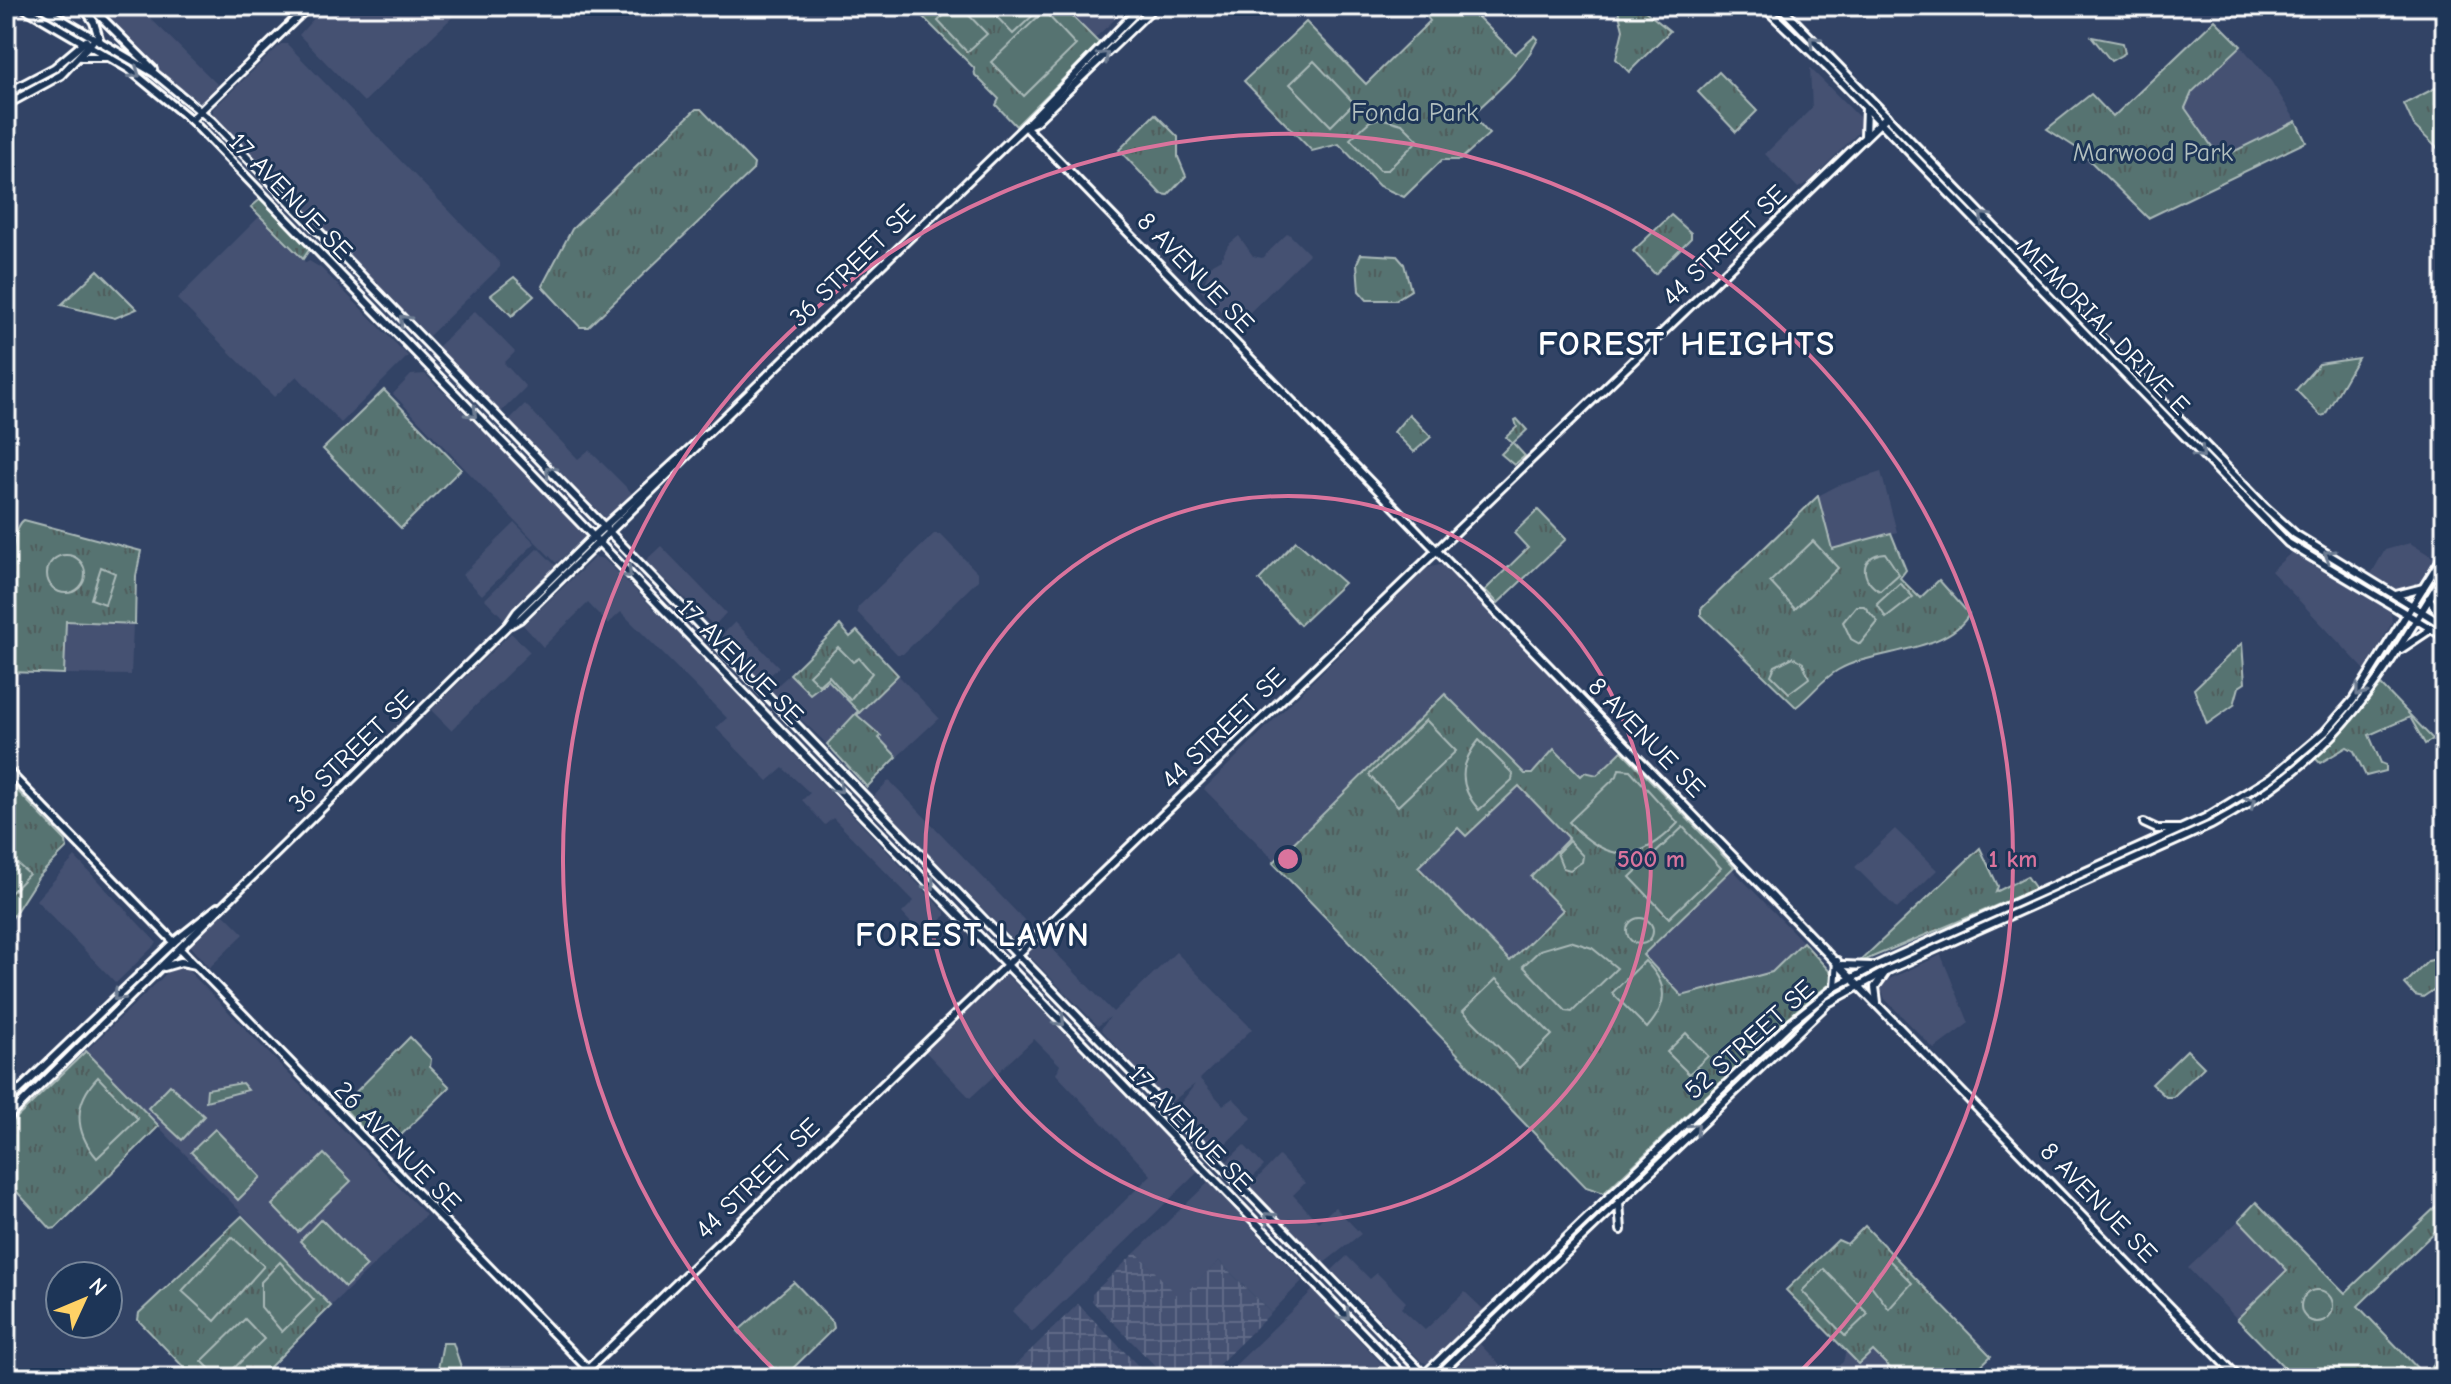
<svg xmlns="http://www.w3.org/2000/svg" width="2451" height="1384" font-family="'Comic Neue',sans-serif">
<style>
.built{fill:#455172}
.industrial{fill:url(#industrial-grid)}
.grass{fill:url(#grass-tufts);stroke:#aab9b8;stroke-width:2;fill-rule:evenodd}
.pitch{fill:#567371;stroke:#aab9b8;stroke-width:2}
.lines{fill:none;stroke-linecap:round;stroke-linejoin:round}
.secondary-casing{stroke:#fff;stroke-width:12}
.secondary{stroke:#1d3557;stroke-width:6}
.oneway{stroke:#6c7c92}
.ring{fill:none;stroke:#da749d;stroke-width:4}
.labels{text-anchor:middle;stroke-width:6;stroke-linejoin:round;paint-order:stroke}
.park-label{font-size:26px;fill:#b3c0bf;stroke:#1d3557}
.street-label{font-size:26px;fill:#fff;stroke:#1d3557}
.district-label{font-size:34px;font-weight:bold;letter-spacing:2px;fill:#fff;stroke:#1d3557}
.centre{fill:#da749d;stroke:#1d3557;stroke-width:4}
.ring-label{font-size:24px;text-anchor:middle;font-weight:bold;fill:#da749d;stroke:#1d3557;stroke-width:6;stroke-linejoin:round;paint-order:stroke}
</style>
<defs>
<pattern id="industrial-grid" width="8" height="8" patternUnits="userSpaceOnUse" patternTransform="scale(2)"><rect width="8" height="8" fill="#455172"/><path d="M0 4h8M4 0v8" fill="none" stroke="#616b87"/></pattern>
<pattern id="grass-tufts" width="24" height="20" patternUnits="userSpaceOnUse" patternTransform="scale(2)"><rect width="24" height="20" fill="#567371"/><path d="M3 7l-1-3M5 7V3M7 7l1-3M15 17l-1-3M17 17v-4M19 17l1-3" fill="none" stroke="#505c5b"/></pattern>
</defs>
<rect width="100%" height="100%" fill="#324365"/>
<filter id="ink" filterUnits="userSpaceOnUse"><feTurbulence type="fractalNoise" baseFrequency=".0125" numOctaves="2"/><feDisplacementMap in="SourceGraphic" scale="16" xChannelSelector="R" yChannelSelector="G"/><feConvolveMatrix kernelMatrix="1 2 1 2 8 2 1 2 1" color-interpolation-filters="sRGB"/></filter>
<g filter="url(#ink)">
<g class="built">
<polygon points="97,6 138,6 218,85 201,103 158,70"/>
<polygon points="325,6 464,6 364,102 299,35"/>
<polygon points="1062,6 1129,6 1094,39"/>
<polygon points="281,44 287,44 500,263 500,267 429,336 213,116 213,109"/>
<polygon points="2241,46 2271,81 2296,121 2233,152 2213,149 2185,108 2192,92"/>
<polygon points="1810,68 1861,119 1863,128 1810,181 1798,188 1765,154 1812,108"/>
<polygon points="260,216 306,263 309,261 321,268 408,356 341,423 297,376 274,397 177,299"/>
<polygon points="1288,233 1309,254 1235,327 1201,290 1212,264 1221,259 1228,245 1239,236 1253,256 1262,258"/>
<polygon points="475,311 515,352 504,363 526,387 500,413 437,348"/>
<polygon points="425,374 588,535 556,563 393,394 411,375"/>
<polygon points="525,404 578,459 589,450 632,493 605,518 509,420"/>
<polygon points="1881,472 1897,532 1832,549 1818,496 1837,486"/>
<polygon points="515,523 535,543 482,595 462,575"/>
<polygon points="934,534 940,534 978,573 978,580 903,654 897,654 857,612 858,607"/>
<polygon points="2410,543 2434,558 2417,587 2397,590 2371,574 2385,550"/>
<polygon points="661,546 726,613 714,626 645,561"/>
<polygon points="538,548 557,567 504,619 485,599"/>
<polygon points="2292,552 2391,612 2392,623 2365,670 2271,571"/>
<polygon points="595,557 604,559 684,639 945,912 945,916 923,936 902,913 914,901 833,818 825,825 802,800 810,793 783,768 768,781 716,728 727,718 621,612 608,624 588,603 543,647 523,625"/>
<polygon points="1444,564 1622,751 1597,775 1536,770 1526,774 1441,696 1275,861 1204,789 1427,568"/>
<polygon points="65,621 133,624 131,675 64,674"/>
<polygon points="735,622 779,667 763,682 720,637"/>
<polygon points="511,633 530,652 451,730 431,710"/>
<polygon points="790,674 810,694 828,679 858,714 898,675 939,718 897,757 857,716 827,744 771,691"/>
<polygon points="889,780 1113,1012 1176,952 1252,1029 1200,1079 1223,1105 1233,1098 1252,1118 1216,1153 1175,1111 1195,1084 1170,1103 1164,1099 1101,1029 1110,1017 1098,1026 873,797"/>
<polygon points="1519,785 1570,838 1563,909 1510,961 1418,867 1459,828 1467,836"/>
<polygon points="1895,829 1937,870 1897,909 1855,867"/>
<polygon points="75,857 157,943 116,983 36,900"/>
<polygon points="1732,869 1803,942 1773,972 1682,996 1643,955"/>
<polygon points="221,911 244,934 209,968 190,945"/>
<polygon points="1941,955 1969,1023 1934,1049 1885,999 1881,988 1885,981"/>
<polygon points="183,965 426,1215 331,1306 86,1051 168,972"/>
<polygon points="1003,971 1199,1171 1032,1332 1012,1311 1151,1175 1056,1074 1060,1065 1034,1039 970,1098 921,1047"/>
<polygon points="1244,1145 1264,1166 1246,1184 1226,1162"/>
<polygon points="1279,1156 1305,1183 1293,1195 1318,1222 1335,1207 1361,1234 1324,1263 1249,1187"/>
<polygon points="1209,1182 1302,1281 1271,1313 1219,1261 1180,1299 1136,1252"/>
<polygon points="2239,1220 2287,1270 2237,1319 2188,1268"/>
<polygon points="1347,1256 1370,1279 1377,1273 1406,1302 1401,1308 1425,1330 1465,1292 1485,1311 1430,1364 1422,1362 1332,1270"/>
<polygon points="1313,1290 1395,1378 1222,1378"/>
<polygon points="1480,1344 1512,1378 1446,1378"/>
<polygon points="1873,1350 1900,1378 1823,1378 1843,1362 1846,1351 1859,1364"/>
</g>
<g class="industrial">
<polygon points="1136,1252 1180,1298 1219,1261 1271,1313 1205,1378 1167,1378 1092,1301 1092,1294"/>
<polygon points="1078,1304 1150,1378 1002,1378"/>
</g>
<g class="grass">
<polygon points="912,6 1062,6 1099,43 1016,126 996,105 999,99 975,75 974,68"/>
<path d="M1418 6H1467L1515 54 1535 36 1538 39C1519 75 1500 88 1472 115L1489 134 1460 160H1442L1404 197 1379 186 1339 144 1312 151 1244 81 1306 22 1366 84 1430 21Z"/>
<polygon points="1622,6 1639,6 1670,31 1629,72 1616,59 1623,30 1618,10"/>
<polygon points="2215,20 2241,46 2192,92 2185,108 2213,148 2233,152 2296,121 2306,142 2148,218 2078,149 2047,129 2091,94 2113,117"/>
<polygon points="2092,37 2123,43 2125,53 2111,61"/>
<polygon points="1719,72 1757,111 1736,132 1698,92"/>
<polygon points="2445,83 2445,141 2437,148 2414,126 2404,104"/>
<polygon points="696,109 701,109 754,164 753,170 588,327 580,327 542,286 572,229"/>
<polygon points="1155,114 1178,137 1178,157 1186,176 1168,195 1161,194 1119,150"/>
<polygon points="263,197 311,247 303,259 251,207"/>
<polygon points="1671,215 1691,233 1691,238 1655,274 1633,251"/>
<polygon points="1361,254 1397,256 1404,264 1411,290 1395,300 1367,300 1359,291 1357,263"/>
<polygon points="98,270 137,309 115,318 61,305"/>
<polygon points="514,277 534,296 512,316 491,295"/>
<polygon points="2358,358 2325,415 2321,416 2296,390 2319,364"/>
<polygon points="384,390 461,469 401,528 323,449"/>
<polygon points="1409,414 1431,437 1414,452 1394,432"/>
<polygon points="1517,419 1527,430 1513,443 1525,456 1514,465 1501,454 1512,443 1506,437 1517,427 1515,420"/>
<path d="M1818 496 1832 549 1891 533 1906 570 1900 578 1920 598 1939 580 1969 614C1948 653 1874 649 1838 670 1822 679 1811 696 1796 707L1701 615V609Z"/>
<polygon points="1538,510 1566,539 1498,603 1485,590 1528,548 1514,533"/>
<path d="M24 520 141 551 136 576 135 624 66 621 64 674 9 672C7 649 6 529 24 520Z"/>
<polygon points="1296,541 1344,583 1300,625 1259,580"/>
<polygon points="840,625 850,637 857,631 898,675 857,715 881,736 879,738 897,757 867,787 827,744 858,711 828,680 810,694 790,674"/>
<polygon points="2242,643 2245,683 2239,687 2234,705 2207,724 2194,689"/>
<polygon points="2381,685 2433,739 2425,744 2410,717 2369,735 2381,763 2386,765 2386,771 2366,776 2354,751 2347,747 2320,763 2315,758"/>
<path d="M1445 694 1525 774H1532L1554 749 1581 776 1585 772 1597 775 1622 751 1734 867 1643 955 1682 996 1772 972 1803 942 1833 975 1831 983 1797 1010 1604 1193 1586 1187 1273 863ZM1519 786 1569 838 1531 877 1563 910 1510 961 1418 867 1458 828 1466 836Z"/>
<polygon points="6,779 66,841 67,848 39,876 6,927"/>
<polygon points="1980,848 1998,886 1996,892 2027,876 2036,889 1858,963"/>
<polygon points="2445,957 2445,982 2423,997 2415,995 2405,984 2428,961"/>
<polygon points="410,1037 431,1059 430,1067 450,1087 396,1140 374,1117 362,1128 342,1106"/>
<polygon points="2187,1050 2204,1067 2173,1097 2166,1097 2152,1084"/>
<polygon points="86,1051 159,1126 56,1228 51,1229 6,1180 6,1128"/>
<polygon points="242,1083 248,1090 206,1101 207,1089"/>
<polygon points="2256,1202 2345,1293 2439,1204 2445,1210 2445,1222 2358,1306 2423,1374 2436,1362 2445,1362 2445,1378 2341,1378 2335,1372 2329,1378 2271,1378 2283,1366 2237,1319 2287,1270 2239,1220"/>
<polygon points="242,1216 331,1306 259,1378 194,1378 138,1320 139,1313"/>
<polygon points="1865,1226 1991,1356 1968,1378 1900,1378 1873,1351 1859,1364 1786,1290 1838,1240 1847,1244"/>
<polygon points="794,1282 833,1323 834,1328 783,1378 738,1331"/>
<polygon points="443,1343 453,1343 461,1367 450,1378 438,1369"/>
</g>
<g class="pitch">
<polygon points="954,6 960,6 987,34 967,52 938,21"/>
<polygon points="992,6 1043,6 1013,34 995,15"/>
<polygon points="1044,11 1076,45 1024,96 991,62"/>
<polygon points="1314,61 1354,103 1331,126 1290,84"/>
<polygon points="1380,118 1402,124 1418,140 1388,170 1380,170 1350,139 1370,121"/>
<polygon points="1813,541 1838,568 1795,609 1770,582"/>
<path d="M1885 553 1899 574 1880 591C1860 581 1858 555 1885 553Z"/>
<circle cx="66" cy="574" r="19"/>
<polygon points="101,567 115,573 105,604 91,599"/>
<polygon points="1900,583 1913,597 1886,618 1877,604"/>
<polygon points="1856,606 1864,606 1878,622 1860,644 1851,639 1843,622"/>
<polygon points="838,647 853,662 859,658 872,673 850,700 829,676 819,685 809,675"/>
<polygon points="1793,657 1803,663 1809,678 1789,693 1771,675 1775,666"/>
<polygon points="1426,720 1456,751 1398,806 1369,775"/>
<path d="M1479 740 1513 774 1512 780 1479 810C1458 786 1459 764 1479 740Z"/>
<path d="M1619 769 1630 770 1678 823C1639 865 1607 863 1569 822L1617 776Z"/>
<polygon points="1683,827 1721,868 1669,918 1630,877"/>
<polygon points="1569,841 1583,856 1582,862 1570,870 1563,868 1557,853"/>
<polygon points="6,854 29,874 6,898"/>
<circle cx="1640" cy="931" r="13"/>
<polygon points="1570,941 1592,948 1617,968 1572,1012 1566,1011 1523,966 1540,950"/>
<path d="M1645 961C1668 984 1669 1003 1647 1028L1612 993Z"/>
<polygon points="1496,979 1552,1035 1519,1068 1463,1011"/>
<polygon points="1686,1033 1708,1056 1689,1074 1667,1052"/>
<path d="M98 1077 138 1119 97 1158C74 1131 73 1103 98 1077Z"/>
<polygon points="170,1085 204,1116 182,1140 148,1108"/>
<polygon points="215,1129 261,1177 238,1200 191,1152"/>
<polygon points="324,1154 351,1181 298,1232 272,1205"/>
<polygon points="321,1219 367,1266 345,1287 300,1241"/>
<polygon points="232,1237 264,1266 215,1321 182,1291"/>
<polygon points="1889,1260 1912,1283 1889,1309 1870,1284"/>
<polygon points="280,1262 314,1300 282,1332 261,1307 261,1282"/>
<polygon points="1824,1269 1868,1314 1845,1336 1802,1291"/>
<circle cx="2317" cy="1306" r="16"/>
<polygon points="245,1319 264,1339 224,1378 219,1378 202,1361"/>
</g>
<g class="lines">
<defs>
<g id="secondary">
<polyline points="21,6 129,69 191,120 1406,1378"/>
<polyline points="39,6 154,73 212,121 1427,1378"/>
<polyline points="83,6 94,22 100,42"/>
<polyline points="90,6 153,69"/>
<polyline points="1763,6 1826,66 2288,543 2445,637"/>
<polyline points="1780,6 2265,507 2295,534 2445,626"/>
<polyline points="81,57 108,57"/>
<polyline points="6,100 18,87 54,68 86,41"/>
<polyline points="6,105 61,75 92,42"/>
<polyline points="191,120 309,6"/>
<polyline points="1025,126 2239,1378"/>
<polyline points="1025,126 1035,122 1155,6"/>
<polyline points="1865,136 1866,108"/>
<polyline points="706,435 1025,126 1142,6"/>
<polyline points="2396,595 2423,588"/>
<polyline points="2429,598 2445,624"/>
<polyline points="511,624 520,619 699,444"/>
<polyline points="2401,649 2431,629"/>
<polyline points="6,769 174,942"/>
<polyline points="2144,823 2157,829 2179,829"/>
<polyline points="180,949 588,1369 1887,116"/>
<polyline points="1842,965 1871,966"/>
<polyline points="164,967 181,962 196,965"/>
<polyline points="1835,987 1837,961"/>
<polyline points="1877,1002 1875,987 1885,973"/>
<polyline points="6,1103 174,942 218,907"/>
<polyline points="6,1119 508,625 517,612 593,537 707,433"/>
<polyline points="1619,1202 1621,1230"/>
<polyline points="1421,1378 1791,1022 1835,987 1875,966 2205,818 2272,777 2325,732 2353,700 2445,553"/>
<path d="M1435 1378 1828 1003 1888 970 2211 825C2337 757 2373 691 2445 573"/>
</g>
</defs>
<use href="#secondary" class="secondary-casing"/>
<use href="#secondary" class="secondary"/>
</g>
<defs><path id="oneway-chevron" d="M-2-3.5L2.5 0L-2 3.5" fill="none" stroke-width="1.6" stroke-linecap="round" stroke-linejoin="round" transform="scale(2)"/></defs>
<g class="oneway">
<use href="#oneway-chevron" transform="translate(1814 41) rotate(-134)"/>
<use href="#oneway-chevron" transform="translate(1104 56) rotate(-44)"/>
<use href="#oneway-chevron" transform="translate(135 73) rotate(35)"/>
<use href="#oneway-chevron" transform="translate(1984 217) rotate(-134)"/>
<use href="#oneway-chevron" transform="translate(404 320) rotate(-134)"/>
<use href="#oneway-chevron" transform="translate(472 413) rotate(46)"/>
<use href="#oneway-chevron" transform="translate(2200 453) rotate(46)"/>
<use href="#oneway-chevron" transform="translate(550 471) rotate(-134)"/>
<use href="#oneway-chevron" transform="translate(2329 555) rotate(-149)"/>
<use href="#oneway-chevron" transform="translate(627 573) rotate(46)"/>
<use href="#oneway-chevron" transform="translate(2360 691) rotate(128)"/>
<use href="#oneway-chevron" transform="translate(838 788) rotate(46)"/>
<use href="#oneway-chevron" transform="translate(2251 802) rotate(-31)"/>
<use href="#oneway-chevron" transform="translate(930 885) rotate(48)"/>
<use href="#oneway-chevron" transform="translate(118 996) rotate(136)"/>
<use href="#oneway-chevron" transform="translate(1060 1021) rotate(46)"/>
<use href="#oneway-chevron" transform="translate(1695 1128) rotate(-44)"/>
<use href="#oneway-chevron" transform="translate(1269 1217) rotate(-135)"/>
<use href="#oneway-chevron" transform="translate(1345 1315) rotate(46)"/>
</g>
</g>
<g class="ring">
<circle cx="1288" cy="859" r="363"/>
<path d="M780 1376A725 725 0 1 1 1796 1376"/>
</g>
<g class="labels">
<g class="park-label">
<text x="1415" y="121">Fonda Park</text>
<text x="2153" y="161">Marwood Park</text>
</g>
<g class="street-label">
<text transform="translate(291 196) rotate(46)" y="9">17 AVENUE SE</text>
<text transform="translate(1724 245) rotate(-44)" y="9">44 STREET SE</text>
<text transform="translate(852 265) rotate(-44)" y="9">36 STREET SE</text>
<text transform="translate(1196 272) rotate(46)" y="9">8 AVENUE SE</text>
<text transform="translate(2104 326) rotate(46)" y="9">MEMORIAL DRIVE E</text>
<text transform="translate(741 661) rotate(45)" y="9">17 AVENUE SE</text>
<text transform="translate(1223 728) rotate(-44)" y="9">44 STREET SE</text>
<text transform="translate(1647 737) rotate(46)" y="9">8 AVENUE SE</text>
<text transform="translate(351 751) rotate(-44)" y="9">36 STREET SE</text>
<text transform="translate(1749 1039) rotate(-42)" y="9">52 STREET SE</text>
<text transform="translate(1191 1128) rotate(46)" y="9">17 AVENUE SE</text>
<text transform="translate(398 1146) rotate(46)" y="9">26 AVENUE SE</text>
<text transform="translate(757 1178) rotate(-44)" y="9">44 STREET SE</text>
<text transform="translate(2099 1202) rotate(46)" y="9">8 AVENUE SE</text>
</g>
<g class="district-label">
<text x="1687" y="355">FOREST HEIGHTS</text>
<text x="973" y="946">FOREST LAWN</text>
</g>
</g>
<circle cx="1288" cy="859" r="12" class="centre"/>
<g class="ring-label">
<text x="1651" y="867">500 m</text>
<text x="2013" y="867">1 km</text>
</g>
<rect width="2451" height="1384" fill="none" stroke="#1d3557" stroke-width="32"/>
<rect x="16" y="16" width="2419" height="1352" fill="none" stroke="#fff" stroke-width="3" filter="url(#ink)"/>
<g transform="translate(84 1300) rotate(46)"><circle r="38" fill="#1d3557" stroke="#77869a" stroke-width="2"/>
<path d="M0-6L14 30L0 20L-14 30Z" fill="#ffd166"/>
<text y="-12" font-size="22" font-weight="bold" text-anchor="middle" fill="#ffffff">N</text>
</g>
</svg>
